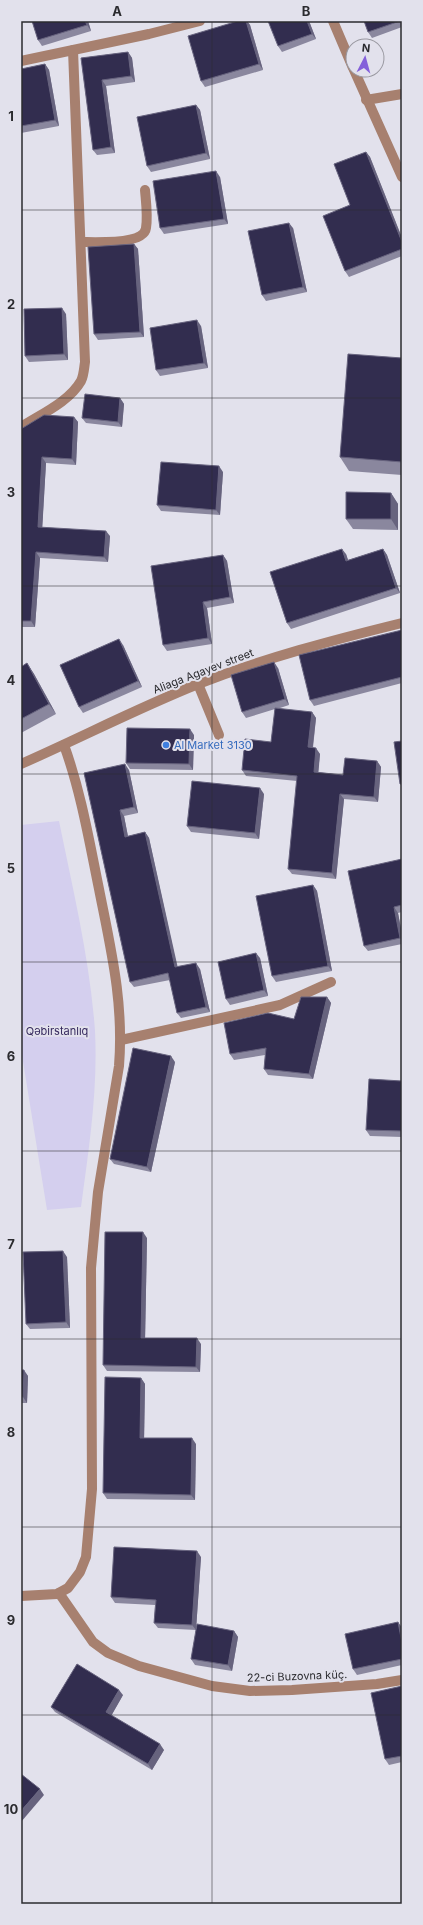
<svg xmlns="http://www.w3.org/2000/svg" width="423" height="1925" font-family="Inter,sans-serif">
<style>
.green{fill:#d4cfee}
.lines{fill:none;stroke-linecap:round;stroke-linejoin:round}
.minor{stroke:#a7806f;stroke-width:10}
.wall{fill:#8a879e}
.shaded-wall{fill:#67637e}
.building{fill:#322d4f;stroke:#67637e}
.grid{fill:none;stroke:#2b2b2f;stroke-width:1;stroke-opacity:0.55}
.shop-dot{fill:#3f7fe0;stroke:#e2e1ec;stroke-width:1.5}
.labels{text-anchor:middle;stroke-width:4;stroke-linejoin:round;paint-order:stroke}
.street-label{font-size:11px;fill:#2b2b2f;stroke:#e2e1ec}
.shop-label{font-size:11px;fill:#366cbe;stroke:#e2e1ec;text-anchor:start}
.park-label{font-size:11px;fill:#362a5e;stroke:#e2e1ec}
.neatline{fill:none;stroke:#2b2b2f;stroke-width:1.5}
.grid-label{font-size:13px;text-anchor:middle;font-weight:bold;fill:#2b2b2f}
</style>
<rect width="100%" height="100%" fill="#e2e1ec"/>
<path class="green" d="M59 821C73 890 90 960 95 1031 98 1090 89 1148 81 1207L47 1210 21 1049V825Z"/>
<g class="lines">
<g class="minor">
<polyline points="333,21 353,68"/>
<polyline points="21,61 149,34 200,21"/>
<polyline points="354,70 402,177"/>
<polyline points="366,100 402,94"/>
<path d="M81 242C95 242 144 245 146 228 148 216 146 202 145 190"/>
<path d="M21 427C41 414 69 402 81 381 84 375 84 368 85 362L73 50"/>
<polyline points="198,684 219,735"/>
<path d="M21 764C80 738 138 708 198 684 265 658 333 640 402 623"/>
<polyline points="121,1040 280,1005 331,982"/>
<polyline points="59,1593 93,1642 108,1653 139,1666 212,1686 250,1691 292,1690 377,1684 402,1680"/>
<path d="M21 1596 57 1594 68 1588 80 1572 86 1557 92 1489 91 1268 98 1192 119 1066C124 1003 111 950 99 889 89 840 81 792 64 745"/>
</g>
</g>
<g class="wall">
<polygon points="32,21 88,21 91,31 42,46 38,40"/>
<polygon points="238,21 247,21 250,25 263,70 205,87 201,81"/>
<polygon points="309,21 316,39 282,52 278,46"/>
<polygon points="364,21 402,21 402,27 372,38 368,32"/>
<polygon points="128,52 132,58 135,82 106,86 115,153 97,155 93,150 81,58"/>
<polygon points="45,64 49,70 59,126 21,133 21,69"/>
<polygon points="196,105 200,110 210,159 151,172 147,166"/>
<polygon points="366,152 370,157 402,238 402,256 349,277 345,271"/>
<polygon points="220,177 228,224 164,234 160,228"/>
<polygon points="293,228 307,292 266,301 262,295"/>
<polygon points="134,244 138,249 144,337 98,340 94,334"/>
<polygon points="66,314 68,360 29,362 25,356"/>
<polygon points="201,326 208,368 160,376 156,370"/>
<polygon points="402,358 402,475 349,471 340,457"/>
<polygon points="120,398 124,404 122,427 86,423 82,418"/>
<polygon points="74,417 78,422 76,465 46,463 42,528 110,536 108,562 40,558 35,627 21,627 21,429"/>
<polygon points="223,472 220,515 161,511 157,505"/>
<polygon points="391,493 398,504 398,530 353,529 346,519"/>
<polygon points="383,549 387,555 400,593 291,629 287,623 346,554 348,560"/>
<polygon points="223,555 227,561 234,603 207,608 212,644 167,651 163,645"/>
<polygon points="402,630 402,683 314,706 310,700"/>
<polygon points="123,645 142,687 83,713 79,707"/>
<polygon points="27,663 34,674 56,714 21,733 21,667"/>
<polygon points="278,668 289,705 277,709 312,712 316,718 313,748 320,754 318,772 343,775 377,761 381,767 378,802 344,799 336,879 292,874 288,869 297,781 246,776 242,770 271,742 275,709 246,718 242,712"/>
<polygon points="194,735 193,770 130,769 126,763"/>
<polygon points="129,770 138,813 124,816 128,836 145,832 149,838 177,967 200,969 210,1012 181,1018 177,1013 170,980 134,987 130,982 84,773"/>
<polygon points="264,794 259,839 191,832 187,826"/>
<polygon points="402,859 402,912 398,913 402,934 402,944 368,951 364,946"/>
<polygon points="313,885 317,891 332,971 276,982 272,976"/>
<polygon points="260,958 268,996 230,1005 226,999"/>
<polygon points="327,997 331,1003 313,1079 268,1075 264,1069 265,1055 234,1060 230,1054 294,1019"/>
<polygon points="175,1062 151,1172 114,1164 110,1159"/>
<polygon points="402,1081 402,1137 370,1136 366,1130"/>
<polygon points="147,1238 145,1338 201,1344 200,1372 107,1371 103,1365"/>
<polygon points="67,1257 70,1328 30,1329 26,1324"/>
<polygon points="21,1370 28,1376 27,1403 21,1403"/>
<polygon points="141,1378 145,1384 144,1438 196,1444 195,1500 107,1499 103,1493"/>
<polygon points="201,1557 196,1629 234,1631 238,1637 232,1671 195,1665 191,1659 196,1630 158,1628 154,1623 155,1605 115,1603 111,1597"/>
<polygon points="398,1622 402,1628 402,1665 357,1675 353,1669"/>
<polygon points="402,1686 402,1762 389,1765 385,1759"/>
<polygon points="123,1695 111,1716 164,1750 152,1770 55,1712 51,1707"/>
</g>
<g class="shaded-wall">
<polygon points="85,21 88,21 91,31 87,25"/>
<polygon points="246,21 247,21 250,25 263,70 259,64"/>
<polygon points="307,21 309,21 316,39 312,34"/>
<polygon points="128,52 132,58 135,82 131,76"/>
<polygon points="45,64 49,70 59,126 55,120"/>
<polygon points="102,80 106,86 115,153 111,147"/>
<polygon points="196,105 200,110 210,159 206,153"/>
<polygon points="366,152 370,157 402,238 402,242"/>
<polygon points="216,171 220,177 228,224 224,219"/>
<polygon points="289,223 293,228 307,292 303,287"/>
<polygon points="134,244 138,249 144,337 140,332"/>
<polygon points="62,308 66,314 68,360 64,354"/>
<polygon points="197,320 201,326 208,368 204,363"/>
<polygon points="120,398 124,404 122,427 118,422"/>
<polygon points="74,417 78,422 76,465 72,459"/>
<polygon points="42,457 46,463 42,533 38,527"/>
<polygon points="219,466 223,472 220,515 216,510"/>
<polygon points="391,493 398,504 398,530 391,519"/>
<polygon points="106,531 110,536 108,562 104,557"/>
<polygon points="342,549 346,554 350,566 346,561"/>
<polygon points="383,549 387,555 400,593 396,588"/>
<polygon points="36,552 40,558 35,627 31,621"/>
<polygon points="223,555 227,561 234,603 230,597"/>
<polygon points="203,602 207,608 212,644 208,638"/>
<polygon points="119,639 123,645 142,687 138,681"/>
<polygon points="274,662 278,668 289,705 285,699"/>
<polygon points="27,663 34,674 56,714 49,704"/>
<polygon points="312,712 316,718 312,753 308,747"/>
<polygon points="190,729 194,735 193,770 189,764"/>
<polygon points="316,748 320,754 318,777 314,772"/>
<polygon points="377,761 381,767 378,802 374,797"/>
<polygon points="125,764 129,770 138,813 134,807"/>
<polygon points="260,788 264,794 259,839 255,833"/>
<polygon points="340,794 344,799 336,879 332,873"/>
<polygon points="120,810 124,816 129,842 125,837"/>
<polygon points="145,832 149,838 179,973 175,967"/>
<polygon points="313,885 317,891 332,971 328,966"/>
<polygon points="394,907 398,913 402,934 402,941 400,938"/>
<polygon points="256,953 260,958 268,996 264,990"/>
<polygon points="196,963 200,969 210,1012 206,1007"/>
<polygon points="327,997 331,1003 313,1079 309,1074"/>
<polygon points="171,1056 175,1062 151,1172 147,1167"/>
<polygon points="143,1232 147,1238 145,1343 141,1338"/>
<polygon points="63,1251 67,1257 70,1328 66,1322"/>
<polygon points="197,1338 201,1344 200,1372 196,1367"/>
<polygon points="24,1370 28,1376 27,1403 23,1397"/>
<polygon points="141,1378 145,1384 144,1444 140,1438"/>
<polygon points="192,1438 196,1444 195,1500 191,1495"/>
<polygon points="197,1551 201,1557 196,1630 192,1625"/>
<polygon points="398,1622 402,1628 402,1643"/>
<polygon points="234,1631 238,1637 232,1671 228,1665"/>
<polygon points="119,1690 123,1695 110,1718 106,1712"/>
<polygon points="160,1744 164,1750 152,1770 148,1764"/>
<polygon points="40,1789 44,1795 21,1822 21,1811"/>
</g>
<g class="building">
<polygon points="32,21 85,21 87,25 38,40"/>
<polygon points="238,21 246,21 259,64 201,81 188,36"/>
<polygon points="268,21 307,21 312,34 278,46"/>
<polygon points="364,21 400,21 368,32"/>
<polygon points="128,52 131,76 102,80 111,147 93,150 81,58"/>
<polygon points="45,64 55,120 21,126 21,69"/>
<polygon points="196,105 206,153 147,166 137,117"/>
<polygon points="366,152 402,242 402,249 345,271 323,216 350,205 334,164"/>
<polygon points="216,171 224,219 160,228 153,181"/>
<polygon points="289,223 303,287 262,295 248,231"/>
<polygon points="134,244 140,332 94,334 88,247"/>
<polygon points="62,308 64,354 25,356 24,309"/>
<polygon points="197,320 204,363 156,370 150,328"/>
<polygon points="348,354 402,358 402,462 340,457"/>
<polygon points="85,394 120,398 118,422 82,418"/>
<polygon points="44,415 74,417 72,459 42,457 38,527 106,531 104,557 36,552 31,621 21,621 21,429"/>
<polygon points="161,462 219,466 216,510 157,505"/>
<polygon points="346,492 391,493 391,519 346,519"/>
<polygon points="342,549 346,561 383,549 396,588 287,623 270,572"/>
<polygon points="223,555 230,597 203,602 208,638 163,645 151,566"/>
<polygon points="402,630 402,677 310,700 299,655"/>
<polygon points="119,639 138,681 79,707 60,665"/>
<polygon points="274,662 285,699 242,712 231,675"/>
<polygon points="27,663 49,704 21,719 21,667"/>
<polygon points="275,708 312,712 308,747 316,748 314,772 343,775 345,758 377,761 374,797 340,794 332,873 288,869 297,776 242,770 245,739 271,742"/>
<polygon points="127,728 190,729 189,764 126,763"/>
<polygon points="402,741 402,784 400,784 394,742"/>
<polygon points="125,764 134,807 120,810 125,837 145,832 175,967 196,963 206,1007 177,1013 168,973 130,982 84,773"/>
<polygon points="192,781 260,788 255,833 187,826"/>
<polygon points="402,859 402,905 394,907 400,938 364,946 348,871"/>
<polygon points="313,885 328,966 272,976 256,896"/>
<polygon points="256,953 264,990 226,999 218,962"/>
<polygon points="301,997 327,997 309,1074 264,1069 266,1048 230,1054 224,1023 268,1013 294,1019"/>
<polygon points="133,1048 171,1056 147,1167 110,1159"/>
<polygon points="369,1079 402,1081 402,1131 366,1130"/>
<polygon points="105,1232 143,1232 141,1338 197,1338 196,1367 103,1365"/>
<polygon points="63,1251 66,1322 26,1324 23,1252"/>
<polygon points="21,1370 24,1370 23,1397 21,1397"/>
<polygon points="105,1377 141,1378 140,1438 192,1438 191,1495 103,1493"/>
<polygon points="114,1547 197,1551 192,1625 154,1623 156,1600 111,1597"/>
<polygon points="398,1622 402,1643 402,1659 353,1669 345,1634"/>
<polygon points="197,1624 234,1631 228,1665 191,1659"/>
<polygon points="77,1664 119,1690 106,1712 160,1744 148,1764 51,1707"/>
<polygon points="402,1686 402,1756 385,1759 371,1693"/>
<polygon points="21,1774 40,1789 21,1811"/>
</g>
<path class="grid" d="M212 21V1904M21 210H402M21 398H402M21 586H402M21 774H402M21 962H402M21 1151H402M21 1339H402M21 1527H402M21 1715H402"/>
<circle class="shop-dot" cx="166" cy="745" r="4"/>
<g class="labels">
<g class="street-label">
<text transform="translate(203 671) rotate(-21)" y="4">Aliaga Agayev street</text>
<text transform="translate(297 1676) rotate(-2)" y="4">22-ci Buzovna küç.</text>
</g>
<g class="shop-label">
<text x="174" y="749">Al Market 3130</text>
</g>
<g class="park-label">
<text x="57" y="1035">Qəbirstanlıq</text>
</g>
</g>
<rect width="423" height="1925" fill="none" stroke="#e2e1ec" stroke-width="44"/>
<g transform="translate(365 58) rotate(6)"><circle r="19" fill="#e2e1ec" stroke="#9998a0"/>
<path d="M0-3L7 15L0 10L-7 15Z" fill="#8460da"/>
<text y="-6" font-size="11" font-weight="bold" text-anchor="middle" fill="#2b2b2f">N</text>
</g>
<rect x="22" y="22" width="379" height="1881" class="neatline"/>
<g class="grid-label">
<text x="117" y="16">A</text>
<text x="306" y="16">B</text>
<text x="11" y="121">1</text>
<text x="11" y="309">2</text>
<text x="11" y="497">3</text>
<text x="11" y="685">4</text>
<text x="11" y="873">5</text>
<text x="11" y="1061">6</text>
<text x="11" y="1249">7</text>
<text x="11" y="1437">8</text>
<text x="11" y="1625">9</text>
<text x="11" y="1814">10</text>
</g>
</svg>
